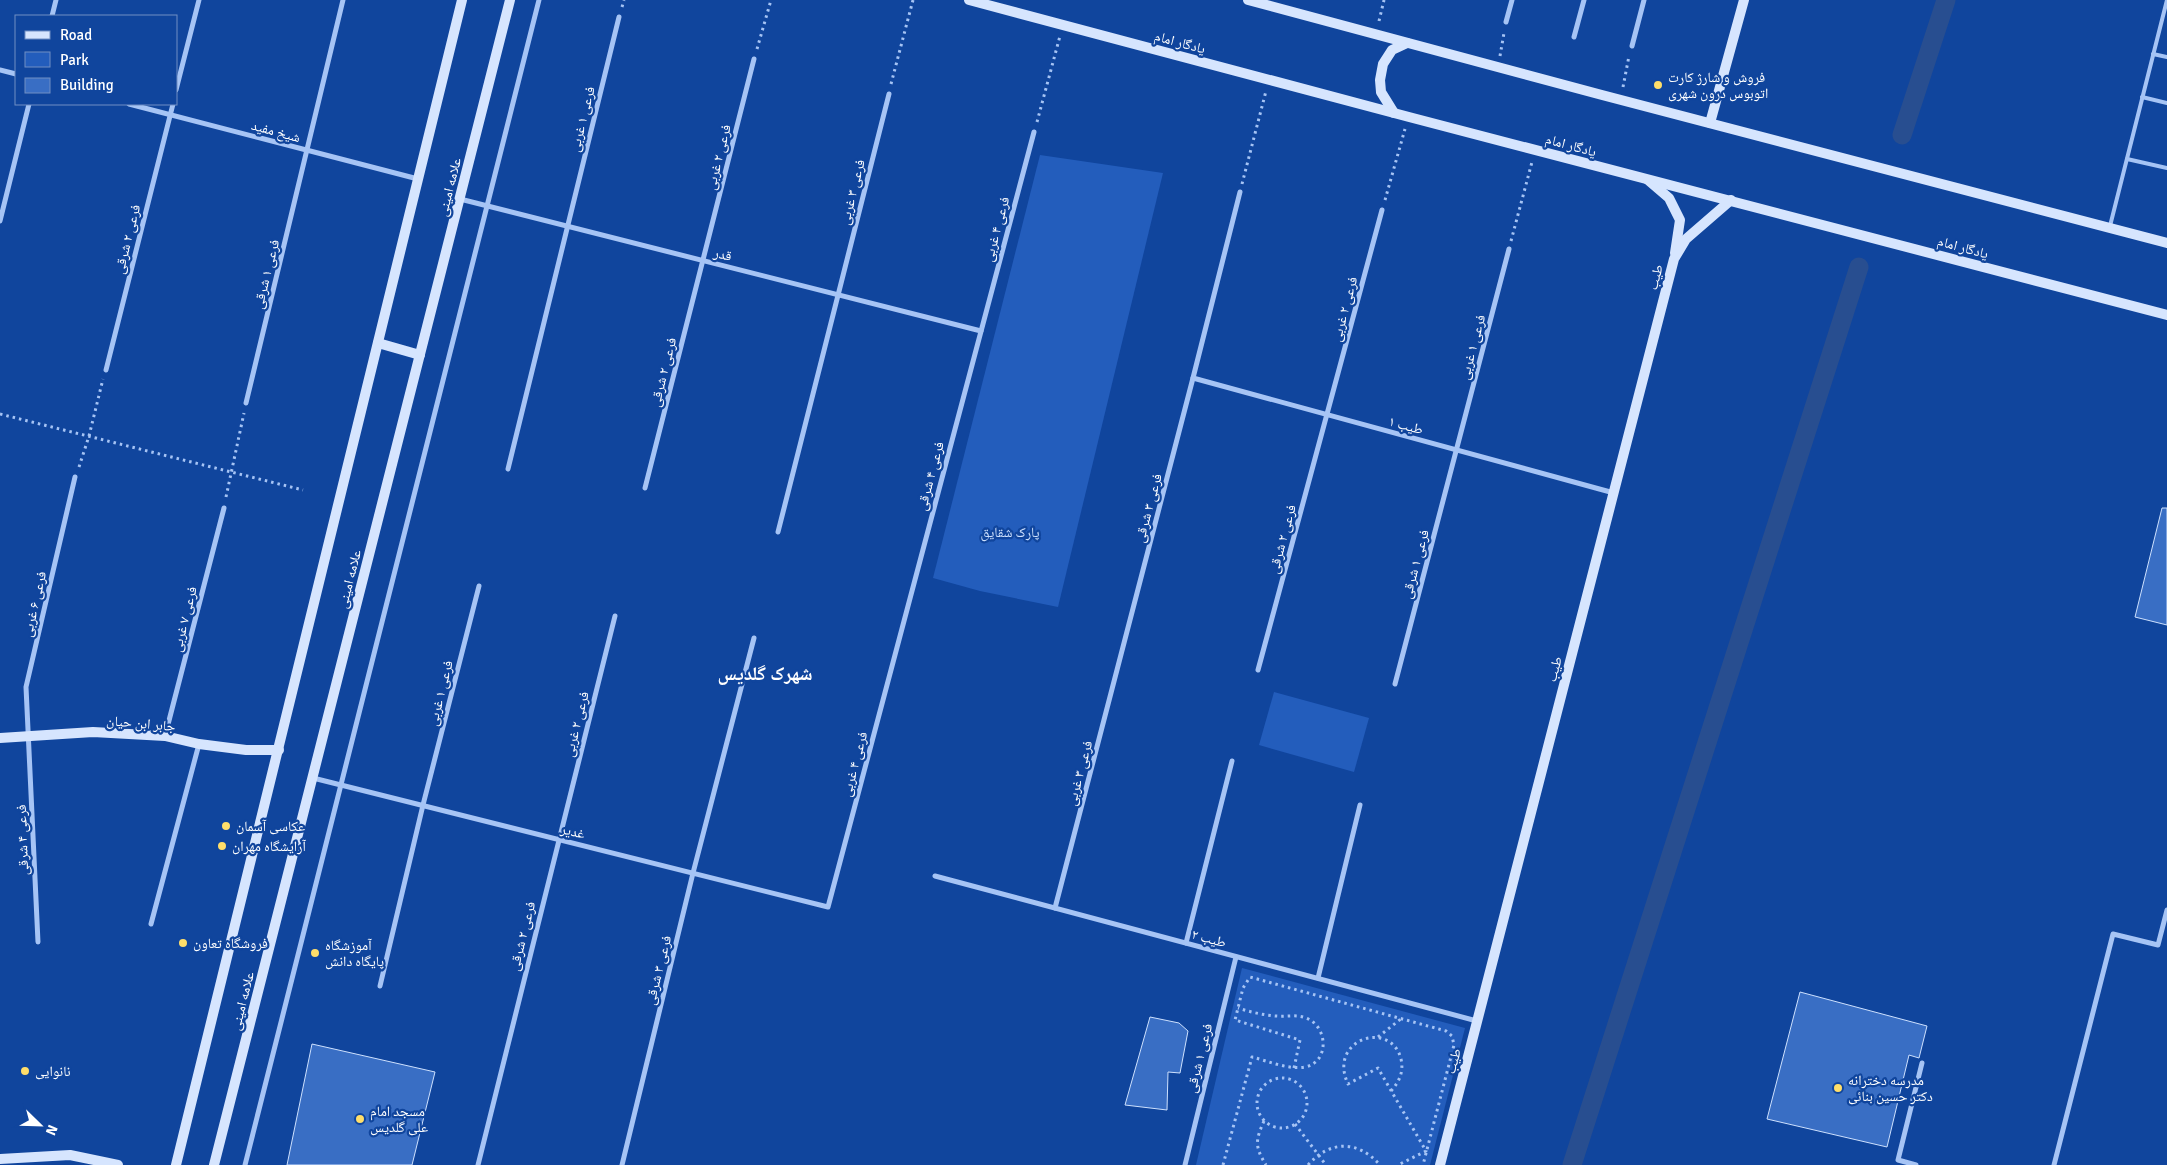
<svg xmlns="http://www.w3.org/2000/svg" width="2167" height="1165" font-family="Signika,'Noto Naskh Arabic',sans-serif">
<style>
.green{fill:#235dbc}
.lines{fill:none;stroke-linecap:round;stroke-linejoin:round}
.canal{stroke:#284e90;stroke-width:19}
.building{fill:#396ec4;stroke:#cee1fe}
.path{stroke:#a6c4f5;stroke-width:3;stroke-dasharray:2.5 4;stroke-linecap:butt}
.lane{stroke:#a6c4f5;stroke-width:4}
.street{stroke:#a6c4f5;stroke-width:5}
.secondary{stroke:#d6e5fe;stroke-width:10}
.poi-dot{fill:#ffde6a;stroke:#10459d;stroke-width:2}
.labels{text-anchor:middle;stroke-width:4.5;stroke-linejoin:round;paint-order:stroke}
.street-label{font-size:14px;fill:#fff;stroke:#10459d}
.poi-label{font-size:14px;fill:#fff;stroke:#10459d;text-anchor:start}
.park-label{font-size:14px;fill:#cee1fe;stroke:#10459d}
.district-label{font-size:19px;font-weight:bold;fill:#fff;stroke:#10459d}
</style>
<rect width="100%" height="100%" fill="#10459d"/>
<g class="green">
<polygon points="1040,155 1163,173 1058,607 980,591 933,578"/>
<polygon points="1274,692 1369,718 1354,772 1259,745"/>
<polygon points="1242,968 1465,1028 1430,1165 1196,1165"/>
</g>
<g class="lines">
<g class="canal">
<polyline points="1902,135 1946,0"/>
<polyline points="1572,1165 1859,267"/>
</g>
</g>
<g class="building">
<polygon points="2162,508 2167,508 2167,625 2135,617"/>
<polygon points="1800,992 1927,1026 1919,1058 1909,1055 1887,1147 1767,1119"/>
<polygon points="1150,1017 1179,1023 1188,1031 1180,1073 1168,1072 1167,1110 1125,1105"/>
<polygon points="312,1044 435,1072 412,1165 287,1165"/>
</g>
<g class="lines">
<g class="path">
<polyline points="622,7 624,0"/>
<polyline points="1379,21 1384,0"/>
<polyline points="757,49 771,0"/>
<polyline points="1500,56 1504,33"/>
<polyline points="891,84 913,0"/>
<polyline points="1623,87 1629,56"/>
<polyline points="1037,122 1060,36"/>
<polyline points="1242,184 1266,91"/>
<polyline points="1385,200 1405,129"/>
<polyline points="1511,241 1532,162"/>
<polyline points="0,414 303,490"/>
<polyline points="79,467 89,436 103,379"/>
<polyline points="226,497 244,413"/>
<polyline points="1378,1037 1402,1018"/>
<polyline points="1294,1068 1300,1040 1235,1020 1243,988 1250,977 1446,1031 1452,1036 1454,1045 1423,1165"/>
<circle cx="1282" cy="1103" r="25"/>
<path d="M1391 1091C1399 1082 1404 1072 1401 1059 1391 1019 1327 1039 1348 1084L1378 1068 1426 1151 1398 1165"/>
<path d="M1264 1121C1255 1141 1255 1147 1266 1165"/>
<polyline points="1295,1124 1326,1165"/>
<path d="M1223 1165 1252 1057C1268 1061 1288 1070 1305 1067 1330 1062 1328 1026 1306 1018 1296 1014 1286 1017 1276 1016 1263 1015 1250 1012 1238 1008"/>
<path d="M1308 1165C1330 1140 1358 1140 1380 1165"/>
</g>
<g class="lane">
<polyline points="2153,54 2167,57"/>
<polyline points="2142,97 2167,103"/>
<polyline points="2127,159 2167,168"/>
<polyline points="2110,226 2167,0"/>
</g>
<g class="street">
<polyline points="52,16 56,0"/>
<polyline points="1506,22 1512,0"/>
<polyline points="1574,37 1584,0"/>
<polyline points="1632,46 1644,0"/>
<polyline points="0,70 16,74"/>
<polyline points="176,90 199,0"/>
<polyline points="129,104 418,179"/>
<polyline points="460,199 981,331"/>
<polyline points="0,221 29,104"/>
<polyline points="106,370 173,104"/>
<polyline points="1193,378 1614,493"/>
<polyline points="246,403 343,0"/>
<polyline points="508,469 619,17"/>
<polyline points="645,488 754,59"/>
<polyline points="778,532 889,94"/>
<polyline points="1258,670 1382,210"/>
<polyline points="1395,684 1509,249"/>
<polyline points="165,736 224,508"/>
<polyline points="313,778 828,907 1034,132"/>
<polyline points="935,876 1477,1021"/>
<polyline points="1055,908 1193,378 1240,192"/>
<polyline points="151,924 199,744"/>
<polyline points="38,942 26,687 75,477"/>
<polyline points="1186,943 1232,761"/>
<polyline points="1318,978 1360,805"/>
<polyline points="380,986 423,805 479,586"/>
<polyline points="245,1165 539,0"/>
<polyline points="478,1165 615,616"/>
<polyline points="622,1165 693,873 754,638"/>
<polyline points="1185,1165 1236,957"/>
<polyline points="1916,1165 1898,1160 1922,1063"/>
<polyline points="2054,1165 2113,934 2158,945 2167,910"/>
</g>
<g class="secondary">
<polyline points="969,0 1409,117 2167,315"/>
<polyline points="1248,0 1602,95 2167,243"/>
<polyline points="1394,113 1381,92 1380,80 1383,64 1392,50 1407,43"/>
<polyline points="1710,123 1744,0"/>
<polyline points="1648,180 1669,198 1680,220 1675,253"/>
<polyline points="378,343 420,355"/>
<polyline points="0,738 93,732 165,736 199,744 246,750 279,750"/>
<polyline points="0,1159 70,1155 118,1165"/>
<polyline points="176,1165 462,0"/>
<polyline points="214,1165 510,0"/>
<polyline points="1440,1165 1674,259 1686,239 1731,200"/>
</g>
</g>
<g class="poi-dot">
<circle cx="1658" cy="85" r="5"/>
<circle cx="226" cy="826" r="5"/>
<circle cx="222" cy="846" r="5"/>
<circle cx="183" cy="943" r="5"/>
<circle cx="315" cy="953" r="5"/>
<circle cx="25" cy="1071" r="5"/>
<circle cx="1838" cy="1088" r="5"/>
<circle cx="360" cy="1119" r="5"/>
</g>
<g class="labels">
<g class="street-label">
<text transform="translate(1180 42) rotate(15)" y="5">یادگار امام</text>
<text transform="translate(582 119) rotate(-76)" y="5">فرعی ۱ غربی</text>
<text transform="translate(276 131) rotate(15)" y="5">شیخ مفید</text>
<text transform="translate(1571 145) rotate(15)" y="5">یادگار امام</text>
<text transform="translate(718 157) rotate(-76)" y="5">فرعی ۲ غربی</text>
<text transform="translate(449 187) rotate(-76)" y="5">علامه امینی</text>
<text transform="translate(852 192) rotate(-76)" y="5">فرعی ۳ غربی</text>
<text transform="translate(996 229) rotate(-75)" y="5">فرعی ۴ غربی</text>
<text transform="translate(127 239) rotate(-76)" y="5">فرعی ۲ شرقی</text>
<text transform="translate(1963 247) rotate(15)" y="5">یادگار امام</text>
<text transform="translate(723 254) rotate(14)" y="5">قدر</text>
<text transform="translate(266 274) rotate(-76)" y="5">فرعی ۱ شرقی</text>
<text transform="translate(1655 277) rotate(-76)" y="5">طیب</text>
<text transform="translate(1344 309) rotate(-75)" y="5">فرعی ۲ غربی</text>
<text transform="translate(1472 347) rotate(-75)" y="5">فرعی ۱ غربی</text>
<text transform="translate(663 372) rotate(-76)" y="5">فرعی ۲ شرقی</text>
<text transform="translate(1406 425) rotate(15)" y="5">طیب ۱</text>
<text transform="translate(930 476) rotate(-75)" y="5">فرعی ۴ شرقی</text>
<text transform="translate(1148 508) rotate(-75)" y="5">فرعی ۳ شرقی</text>
<text transform="translate(1282 539) rotate(-75)" y="5">فرعی ۲ شرقی</text>
<text transform="translate(1415 564) rotate(-75)" y="5">فرعی ۱ شرقی</text>
<text transform="translate(349 579) rotate(-76)" y="5">علامه امینی</text>
<text transform="translate(34 604) rotate(-77)" y="5">فرعی ۶ غربی</text>
<text transform="translate(184 619) rotate(-76)" y="5">فرعی ۷ غربی</text>
<text transform="translate(1554 669) rotate(-75)" y="5">طیب</text>
<text transform="translate(440 693) rotate(-76)" y="5">فرعی ۱ غربی</text>
<text transform="translate(141 723) rotate(5)" y="5">جابر ابن حیان</text>
<text transform="translate(576 724) rotate(-76)" y="5">فرعی ۲ غربی</text>
<text transform="translate(854 764) rotate(-75)" y="5">فرعی ۴ غربی</text>
<text transform="translate(1079 773) rotate(-75)" y="5">فرعی ۳ غربی</text>
<text transform="translate(573 831) rotate(14)" y="5">غدیر</text>
<text transform="translate(22 840) rotate(-92)" y="5">فرعی ۴ شرقی</text>
<text transform="translate(522 936) rotate(-76)" y="5">فرعی ۲ شرقی</text>
<text transform="translate(1209 938) rotate(15)" y="5">طیب ۲</text>
<text transform="translate(658 970) rotate(-76)" y="5">فرعی ۳ شرقی</text>
<text transform="translate(242 1001) rotate(-76)" y="5">علامه امینی</text>
<text transform="translate(1199 1058) rotate(-76)" y="5">فرعی ۱ شرقی</text>
<text transform="translate(1453 1061) rotate(-75)" y="5">طیب</text>
</g>
<g class="poi-label">
<text x="1668" y="82">فروش و شارژ کارت<tspan x="1668" dy="16">اتوبوس درون شهری</tspan></text>
<text x="236" y="831">عکاسی آسمان</text>
<text x="232" y="851">آرایشگاه مهران</text>
<text x="193" y="948">فروشگاه تعاون</text>
<text x="325" y="950">آموزشگاه<tspan x="325" dy="16">پایگاه دانش</tspan></text>
<text x="35" y="1076">نانوایی</text>
<text x="1848" y="1085">مدرسه دخترانه<tspan x="1848" dy="16">دکتر حسین بنائی</tspan></text>
<text x="370" y="1116">مسجد امام<tspan x="370" dy="16">علی گلدیس</tspan></text>
</g>
<g class="park-label">
<text x="1010" y="537">پارک شقایق</text>
</g>
<g class="district-label">
<text x="765" y="680">شهرک گلدیس</text>
</g>
</g>
<rect x="15" y="15" width="162" height="90" fill="#10459d" stroke="#708fc4"/>
<rect x="25" y="31" width="25" height="8" fill="#d6e5fe" stroke="#708fc4"/>
<text x="60" y="40" font-size="15" fill="#ffffff">Road</text>
<rect x="25" y="52" width="25" height="15" fill="#235dbc" stroke="#708fc4"/>
<text x="60" y="65" font-size="15" fill="#ffffff">Park</text>
<rect x="25" y="78" width="25" height="15" fill="#396ec4" stroke="#708fc4"/>
<text x="60" y="90" font-size="15" fill="#ffffff">Building</text>
<g transform="translate(40 1125) rotate(113)" stroke="#10459d" stroke-width="4" paint-order="stroke">
<path d="M0-4L9 19L0 12L-9 19Z" fill="#ffffff"/>
<text y="-8" font-size="14" font-weight="bold" text-anchor="middle" fill="#ffffff">N</text>
</g>
</svg>
